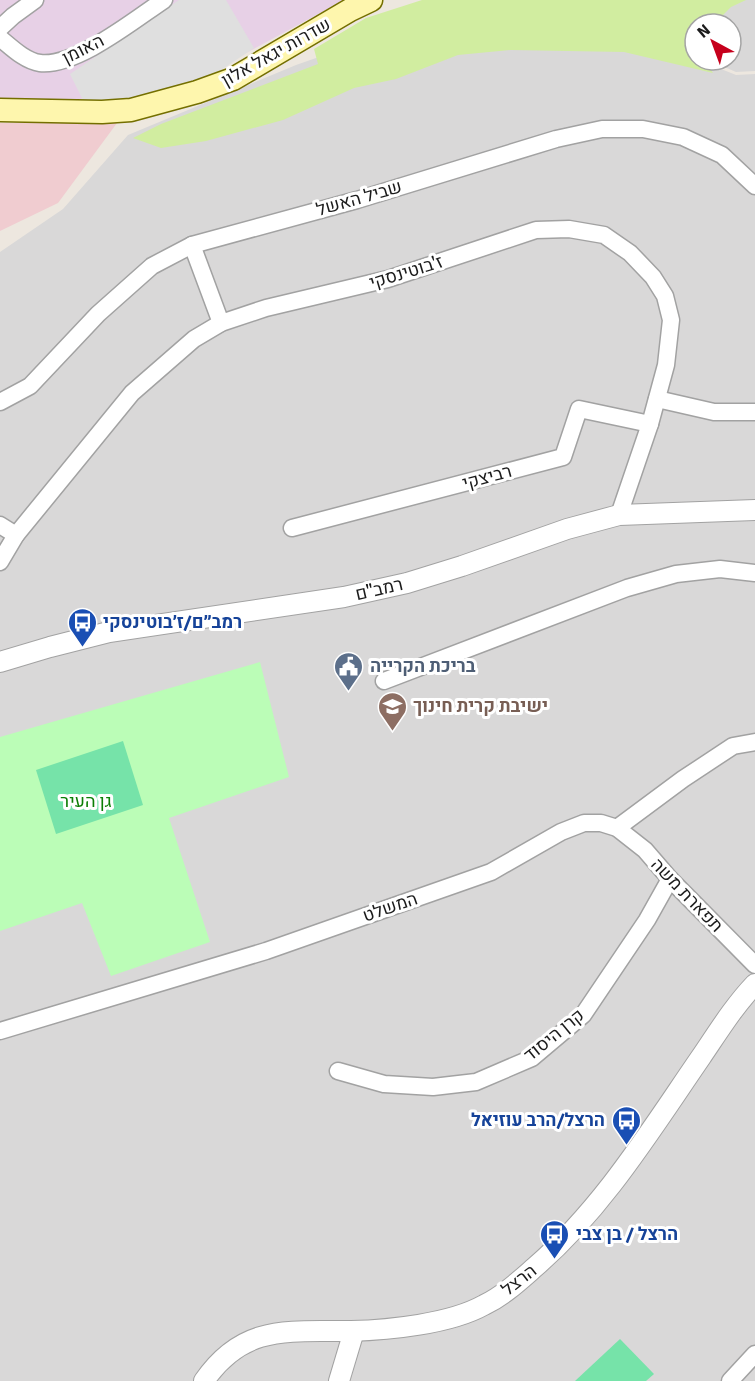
<svg xmlns="http://www.w3.org/2000/svg" width="755" height="1381" font-family="Signika,Heebo,sans-serif">
<style>
.residential{fill:#d9d8d8}
.commercial{fill:#f0ccd0}
.industrial{fill:#e7d0e6}
.grass{fill:#d1eda0}
.park{fill:#bbfdb7}
.pitch{fill:#76e3a9}
.parking{fill:#dfdfdf}
.lines{fill:none;stroke-linecap:round;stroke-linejoin:round}
.minor-casing{stroke:#a2a2a2;stroke-width:19}
.tertiary-casing{stroke:#a2a2a2;stroke-width:22}
.secondary-casing{stroke:#746f00;stroke-width:25}
.minor{stroke:#fff;stroke-width:16}
.tertiary{stroke:#fff;stroke-width:20}
.secondary{stroke:#fef6ad;stroke-width:22}
.labels{text-anchor:middle;stroke-width:6;stroke-linejoin:round;paint-order:stroke}
.street-label{font-size:18px;fill:#1b1b1b;stroke:#fff}
.transit-label{font-size:18px;font-weight:bold;fill:#164399;stroke:#fff;text-anchor:start}
.service-label{font-size:18px;font-weight:bold;fill:#4e5e75;stroke:#fff;text-anchor:start}
.education-label{font-size:18px;font-weight:bold;fill:#785e54;stroke:#fff;text-anchor:start}
.park-label{font-size:18px;fill:#0b7e04;stroke:#fff}
</style>
<rect width="100%" height="100%" fill="#ede7df"/>
<g class="residential">
<polygon points="482,0 695,24 695,60 709,60 711,65 736,75 755,74 755,1381 0,1381 0,252 63,209 128,135 296,65"/>
<polygon points="696,0 755,0 755,71 736,72 713,62 712,60 731,60 731,24 703,24"/>
</g>
<polygon class="commercial" points="0,123 117,123 58,203 0,231"/>
<polygon class="industrial" points="0,0 344,0 200,78 69,101 0,101"/>
<polygon class="grass" points="422,0 746,0 731,7 714,24 695,24 695,60 704,60 713,73 624,52 511,50 458,55 396,79 354,88 283,120 206,141 161,148 133,138 161,124 318,64 314,49 366,18"/>
<polygon class="park" points="260,662 289,777 169,818 210,942 111,976 82,903 0,931 0,737"/>
<g class="pitch">
<polygon points="123,741 143,805 56,834 36,770"/>
<polygon points="620,1339 654,1374 646,1381 575,1381"/>
</g>
<polygon class="parking" points="179,0 226,0 254,48 197,86 87,108 70,74"/>
<g class="lines">
<defs>
<g id="minor">
<polyline points="0,28 13,16 35,0"/>
<path d="M0 38C11 47 25 61 40 63 76 67 134 20 164 0"/>
<polyline points="192,245 221,323"/>
<polyline points="657,399 714,412 755,412"/>
<polyline points="0,402 30,386 98,314 152,266 192,245 357,200 556,139 602,129 643,129 683,137 722,155 755,186"/>
<polyline points="0,525 16,535"/>
<polyline points="292,528 563,457 579,409 650,424"/>
<polyline points="0,562 16,535 132,393 194,339 221,323 266,308 388,279 536,230 569,229 604,235 630,253 653,277 665,296 671,320 666,365 650,424 619,515"/>
<polyline points="384,681 627,588 676,574 720,569 755,573"/>
<polyline points="617,828 683,779 733,746 755,742"/>
<polyline points="0,1031 266,951 491,872 561,832 584,823 601,823 617,828 645,850 670,879 755,965"/>
<polyline points="338,1071 384,1084 433,1087 476,1082 532,1058 583,1015 647,920 670,879"/>
<polyline points="730,1381 755,1354"/>
</g>
<g id="tertiary">
<polyline points="0,662 50,647 109,632 344,597 407,583 462,566 567,529 619,515 755,510"/>
<path d="M204 1381C244 1323 290 1332 351 1331 389 1330 450 1324 484 1305 503 1296 519 1281 535 1267 603 1208 650 1131 701 1057 718 1032 734 1006 755 984"/>
<polyline points="339,1381 354,1331"/>
</g>
<polyline id="secondary" points="0,110 102,112 131,110 197,92 233,79 350,10 371,0"/>
</defs>
<use href="#minor" class="minor-casing"/>
<use href="#tertiary" class="tertiary-casing"/>
<use href="#secondary" class="secondary-casing"/>
<use href="#minor" class="minor"/>
<use href="#tertiary" class="tertiary"/>
<use href="#secondary" class="secondary"/>
</g>
<defs>
<symbol id="bus-pin" viewBox="-11 -11 22 30"><path d="M0 17L-7.5 6A9.5 9.5 0 1 1 7.5 6Z" fill="#1a4fb4" stroke="#fff"/><path d="M-5-6H5V4H4V6H2V4H-2V6H-4V4H-5ZM-3.5-4V0h7V-4ZM-3.5 1.2v1.5H-2V1.2ZM2 1.2v1.5H3.5V1.2Z" fill="#fff"/></symbol>
<symbol id="civic-pin" viewBox="-11 -11 22 30"><path d="M0 17L-7.5 6A9.5 9.5 0 1 1 7.5 6Z" fill="#5c6f8a" stroke="#fff"/><path d="M-.6-6.5H3V-4.5H.6V-3L4-1V1h2V6H-6V1h2V-1L-.6-3ZM-1.2 2.5V6h2.4V2.5Z" fill="#fff"/></symbol>
<symbol id="school-pin" viewBox="-11 -11 22 30"><path d="M0 17L-7.5 6A9.5 9.5 0 1 1 7.5 6Z" fill="#8d6e63" stroke="#fff"/><path d="M0-5L7-2L0 1L-7-2ZM-4 1L0 2.5L4 1V4Q0 6-4 4Z" fill="#fff"/></symbol>
</defs>
<g fill-rule="evenodd">
<use href="#bus-pin" x="66" y="606" width="33" height="45"/>
<use href="#civic-pin" x="332" y="650" width="33" height="45"/>
<use href="#school-pin" x="376" y="690" width="33" height="45"/>
<use href="#bus-pin" x="610" y="1104" width="33" height="45"/>
<use href="#bus-pin" x="538" y="1218" width="33" height="45"/>
</g>
<g class="labels">
<g class="street-label">
<text transform="translate(83 49) rotate(-27)" y="6">האומן</text>
<text transform="translate(276 52) rotate(-29)" y="6">שדרות יגאל אלון</text>
<text transform="translate(359 198) rotate(-16)" y="6">שביל האשל</text>
<text transform="translate(406 272) rotate(-17)" y="6">ז'בוטינסקי</text>
<text transform="translate(487 477) rotate(-15)" y="6">רביצקי</text>
<text transform="translate(379 589) rotate(-13)" y="6">רמב"ם</text>
<text transform="translate(687 895) rotate(46)" y="6">תפארת משה</text>
<text transform="translate(390 907) rotate(-19)" y="6">המשלט</text>
<text transform="translate(554 1035) rotate(-39)" y="6">קרן היסוד</text>
<text transform="translate(519 1280) rotate(-38)" y="6">הרצל</text>
</g>
<g class="transit-label">
<text x="103" y="628">רמב״ם/ז׳בוטינסקי</text>
<text x="605" y="1126" text-anchor="end">הרצל/הרב עוזיאל</text>
<text x="576" y="1240">הרצל / בן צבי</text>
</g>
<g class="service-label">
<text x="370" y="672">בריכת הקרייה</text>
</g>
<g class="education-label">
<text x="413" y="712">ישיבת קרית חינוך</text>
</g>
<g class="park-label">
<text x="86" y="807">גן העיר</text>
</g>
</g>
<g transform="translate(713 42) rotate(319)"><circle r="28" fill="#ffffff" stroke="#a4a4a4" stroke-width="1.5"/>
<path d="M0-4.5L10 22L0 15L-10 22Z" fill="#c6001c"/>
<text y="-9" font-size="16" font-weight="bold" text-anchor="middle" fill="#1b1b1b">N</text>
</g>
</svg>
